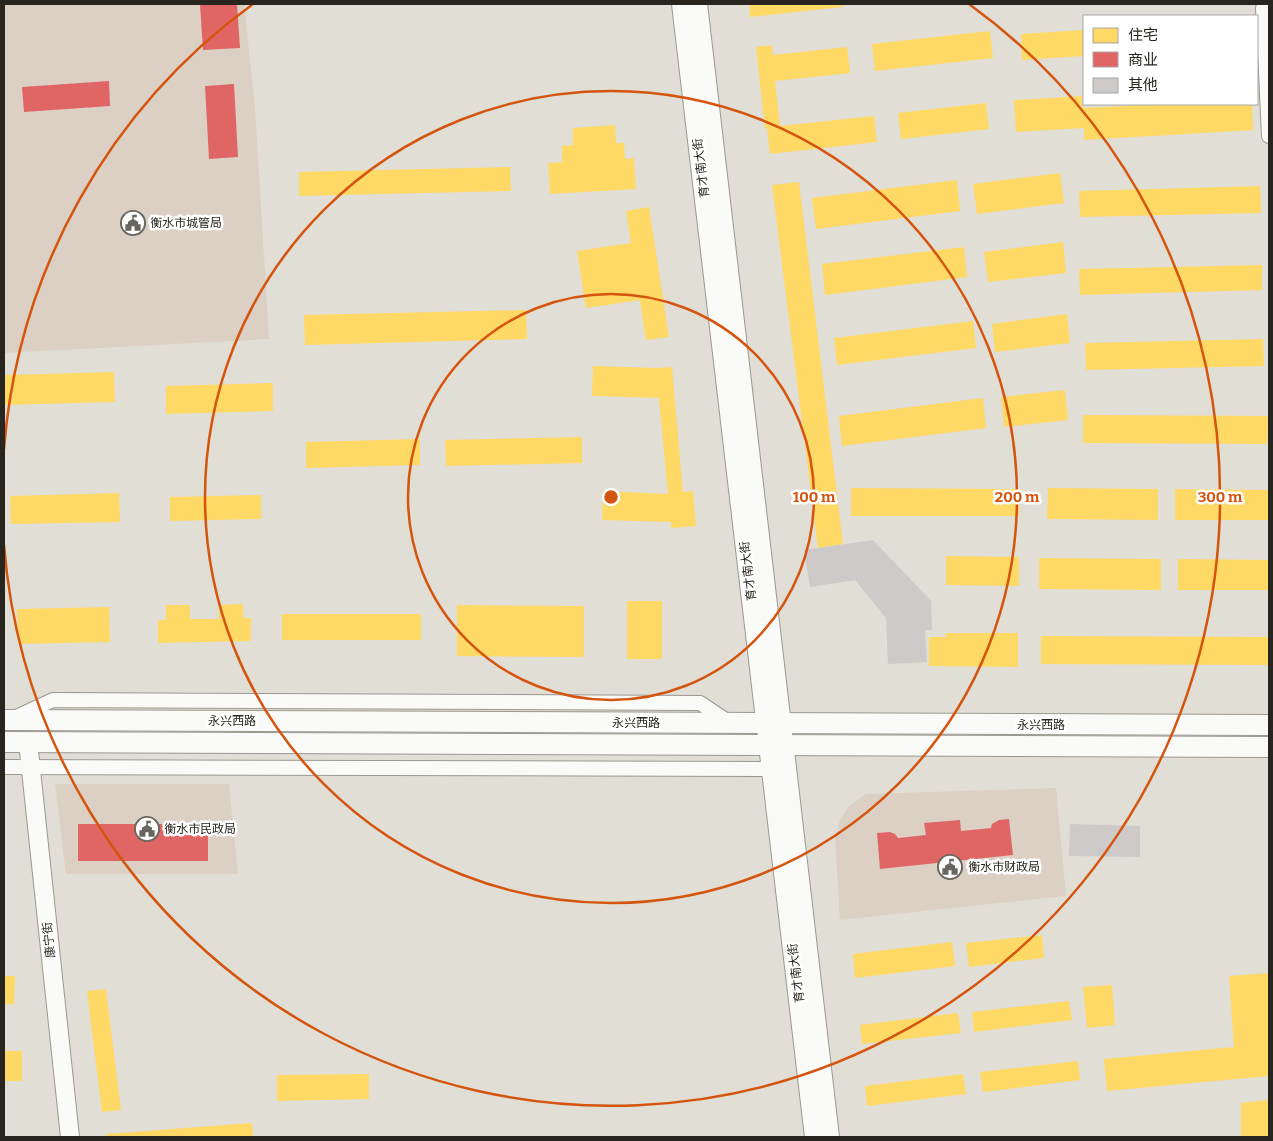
<svg xmlns="http://www.w3.org/2000/svg" width="1273" height="1141" font-family="Bitter,'Noto Sans SC',serif">
<style>
.commercial{fill:#dcd0c5}
.homes{fill:#ffd966}
.shops{fill:#e06666}
.building{fill:#cdcac9}
.lines{fill:none;stroke-linecap:round;stroke-linejoin:round}
.minor-casing{stroke:#9b9891;stroke-width:16}
.tertiary-casing{stroke:#9b9891;stroke-width:20}
.secondary-casing{stroke:#9b9891;stroke-width:22}
.minor{stroke:#fafaf9;stroke-width:14}
.tertiary{stroke:#fafaf9;stroke-width:18}
.secondary{stroke:#fafaf9;stroke-width:20}
.ring{fill:none;stroke:#d5540e;stroke-width:2.5}
.labels{text-anchor:middle;stroke-width:5;stroke-linejoin:round;paint-order:stroke}
.street-label{font-size:12px;fill:#27251e;stroke:#fff}
.poi-label{font-size:12px;fill:#27251e;stroke:#fff;text-anchor:start}
.centre{fill:#d5540e;stroke:#fff;stroke-width:2.5}
.ring-label{font-size:15px;text-anchor:middle;font-weight:bold;fill:#d5540e;stroke:#fff;stroke-width:5;stroke-linejoin:round;paint-order:stroke}
</style>
<rect width="100%" height="100%" fill="#e1ded5"/>
<g class="commercial">
<polygon points="4,4 244,4 255,107 269,339 4,353"/>
<polygon points="55,784 229,784 238,874 66,874"/>
<polygon points="1056,788 1066,896 840,920 835,838 840,820 849,806 866,794"/>
</g>
<g class="homes">
<polygon points="749,4 842,4 842,7 750,17"/>
<polygon points="1084,30 1084,56 1022,60 1021,34"/>
<polygon points="990,31 993,58 875,71 872,44"/>
<polygon points="772,45 773,55 847,47 850,73 775,81 780,126 874,116 877,142 770,154 767,128 765,128 756,47"/>
<polygon points="1082,96 1083,108 1166,104 1252,104 1253,130 1084,140 1084,128 1016,132 1014,100"/>
<polygon points="986,103 989,129 901,139 898,113"/>
<polygon points="615,125 616,143 624,143 625,159 634,158 636,189 550,194 548,163 562,162 562,146 573,145 573,128"/>
<polygon points="510,167 511,191 299,196 299,172"/>
<polygon points="1060,173 1064,203 977,214 973,184"/>
<polygon points="957,180 960,211 816,229 812,198"/>
<polygon points="799,182 843,544 818,548 772,185"/>
<polygon points="1260,186 1261,213 1080,217 1079,191"/>
<polygon points="649,207 669,337 646,340 640,300 586,308 577,251 631,243 626,211"/>
<polygon points="1063,242 1066,273 988,282 984,252"/>
<polygon points="964,247 967,277 825,295 822,264"/>
<polygon points="1262,265 1262,290 1080,295 1079,269"/>
<polygon points="526,310 527,339 305,345 304,315"/>
<polygon points="1067,314 1070,343 995,352 992,324"/>
<polygon points="973,321 976,348 837,365 834,338"/>
<polygon points="1263,339 1264,366 1086,370 1085,343"/>
<polygon points="593,366 656,368 672,367 683,492 693,491 696,526 671,528 671,522 602,520 603,491 668,494 659,398 592,396"/>
<polygon points="114,372 115,402 5,405 4,375"/>
<polygon points="273,383 273,411 166,414 166,386"/>
<polygon points="1065,390 1068,420 1004,427 1001,397"/>
<polygon points="983,398 986,428 842,446 839,416"/>
<polygon points="1083,415 1268,416 1267,444 1083,443"/>
<polygon points="582,437 582,463 446,466 445,440"/>
<polygon points="420,439 420,465 306,468 306,442"/>
<polygon points="851,488 1019,489 1019,516 851,516"/>
<polygon points="1048,488 1158,489 1158,520 1047,519"/>
<polygon points="1175,489 1269,490 1269,520 1175,520"/>
<polygon points="119,493 120,522 11,524 10,496"/>
<polygon points="261,495 261,519 170,521 170,497"/>
<polygon points="946,556 1019,557 1019,586 946,585"/>
<polygon points="1039,558 1161,559 1161,590 1039,589"/>
<polygon points="1178,559 1269,560 1269,590 1178,590"/>
<rect x="627" y="601" width="35" height="58"/>
<polygon points="243,604 243,618 251,618 251,641 158,643 158,620 166,620 166,605 190,605 190,619 219,619 219,605"/>
<polygon points="457,605 584,606 584,657 457,656"/>
<polygon points="109,607 110,642 18,644 17,609"/>
<rect x="282" y="614" width="139" height="26"/>
<polygon points="946,633 1018,633 1018,667 929,666 929,637 946,637"/>
<polygon points="1041,636 1269,637 1269,665 1041,664"/>
<polygon points="1042,935 1044,958 969,967 966,943"/>
<polygon points="952,942 955,966 855,978 853,954"/>
<polygon points="1269,973 1269,1076 1107,1091 1104,1059 1234,1047 1229,976"/>
<polygon points="4,976 15,976 14,1004 4,1004"/>
<polygon points="1112,985 1115,1025 1087,1028 1083,987"/>
<polygon points="106,989 121,1110 102,1112 87,991"/>
<polygon points="1069,1001 1072,1020 974,1032 972,1012"/>
<polygon points="958,1013 961,1033 862,1044 860,1025"/>
<rect x="4" y="1051" width="18" height="30"/>
<polygon points="1078,1061 1080,1080 983,1092 980,1072"/>
<polygon points="369,1074 369,1099 277,1101 277,1075"/>
<polygon points="963,1074 966,1094 867,1106 865,1086"/>
<polygon points="1269,1100 1269,1137 1241,1137 1241,1103"/>
<polygon points="252,1123 253,1137 106,1137 106,1134"/>
</g>
<g class="shops">
<polygon points="200,4 237,4 240,48 203,50"/>
<polygon points="109,81 110,106 24,112 22,87"/>
<polygon points="234,84 238,157 209,159 205,86"/>
<polygon points="1009,819 1013,855 880,869 877,833 890,832 895,834 898,838 926,835 924,823 960,820 961,831 991,828 992,824 999,820"/>
<rect x="78" y="824" width="130" height="37"/>
</g>
<g class="building">
<polygon points="873,540 931,601 932,630 925,630 927,662 888,664 886,618 855,580 810,587 804,550"/>
<polygon points="1070,824 1140,826 1140,857 1069,856"/>
</g>
<g class="lines">
<defs>
<g id="minor">
<polyline points="1263,8 1269,136"/>
<polyline points="14,718 53,700 700,703 730,723"/>
<polyline points="4,767 772,769"/>
</g>
<polyline id="tertiary" points="28,742 70,1137"/>
<g id="secondary">
<polyline points="682,4 815,1137"/>
<polyline points="697,4 829,1137"/>
<polyline points="4,720 1269,725"/>
<polyline points="4,742 1269,747"/>
</g>
</defs>
<use href="#minor" class="minor-casing"/>
<use href="#tertiary" class="tertiary-casing"/>
<use href="#secondary" class="secondary-casing"/>
<use href="#minor" class="minor"/>
<use href="#tertiary" class="tertiary"/>
<use href="#secondary" class="secondary"/>
</g>
<g class="ring">
<circle cx="611" cy="497" r="203"/>
<circle cx="611" cy="497" r="406"/>
<path d="M4 449A609 609 0 0 1 253 4M969 4A609 609 0 1 1 4 545"/>
</g>
<defs>
<symbol id="civic-ring" viewBox="-11 -11 22 22"><circle r="9.5" fill="#fff" stroke="#68665e" stroke-width="1.5"/><path d="M-.6-6.5H3V-4.5H.6V-3L4-1V1h2V6H-6V1h2V-1L-.6-3ZM-1.2 2.5V6h2.4V2.5Z" fill="#68665e"/></symbol>
</defs>
<g fill-rule="evenodd">
<use href="#civic-ring" x="119" y="209" width="28" height="28"/>
<use href="#civic-ring" x="133" y="815" width="28" height="28"/>
<use href="#civic-ring" x="936" y="853" width="28" height="28"/>
</g>
<g class="labels">
<g class="street-label">
<text transform="translate(701 168) rotate(-97)" y="4">育才南大街</text>
<text transform="translate(748 571) rotate(-97)" y="4">育才南大街</text>
<text x="232" y="725">永兴西路</text>
<text x="636" y="727">永兴西路</text>
<text x="1041" y="729">永兴西路</text>
<text transform="translate(49 940) rotate(-96)" y="4">康宁街</text>
<text transform="translate(796 973) rotate(-97)" y="4">育才南大街</text>
</g>
<g class="poi-label">
<text x="150" y="227">衡水市城管局</text>
<text x="164" y="833">衡水市民政局</text>
<text x="968" y="871">衡水市财政局</text>
</g>
</g>
<circle cx="611" cy="497" r="8" class="centre"/>
<g class="ring-label">
<text x="814" y="502">100 m</text>
<text x="1017" y="502">200 m</text>
<text x="1220" y="502">300 m</text>
</g>
<rect width="1273" height="1141" fill="none" stroke="#27251e" stroke-width="10"/>
<rect x="1083" y="15" width="175" height="90" fill="#ffffff" stroke="#a9a8a5"/>
<rect x="1093" y="28" width="25" height="15" fill="#ffd966" stroke="#a9a8a5"/>
<text x="1128" y="40" font-size="15" fill="#27251e">住宅</text>
<rect x="1093" y="52" width="25" height="15" fill="#e06666" stroke="#a9a8a5"/>
<text x="1128" y="65" font-size="15" fill="#27251e">商业</text>
<rect x="1093" y="78" width="25" height="15" fill="#cdcac9" stroke="#a9a8a5"/>
<text x="1128" y="90" font-size="15" fill="#27251e">其他</text>
</svg>
